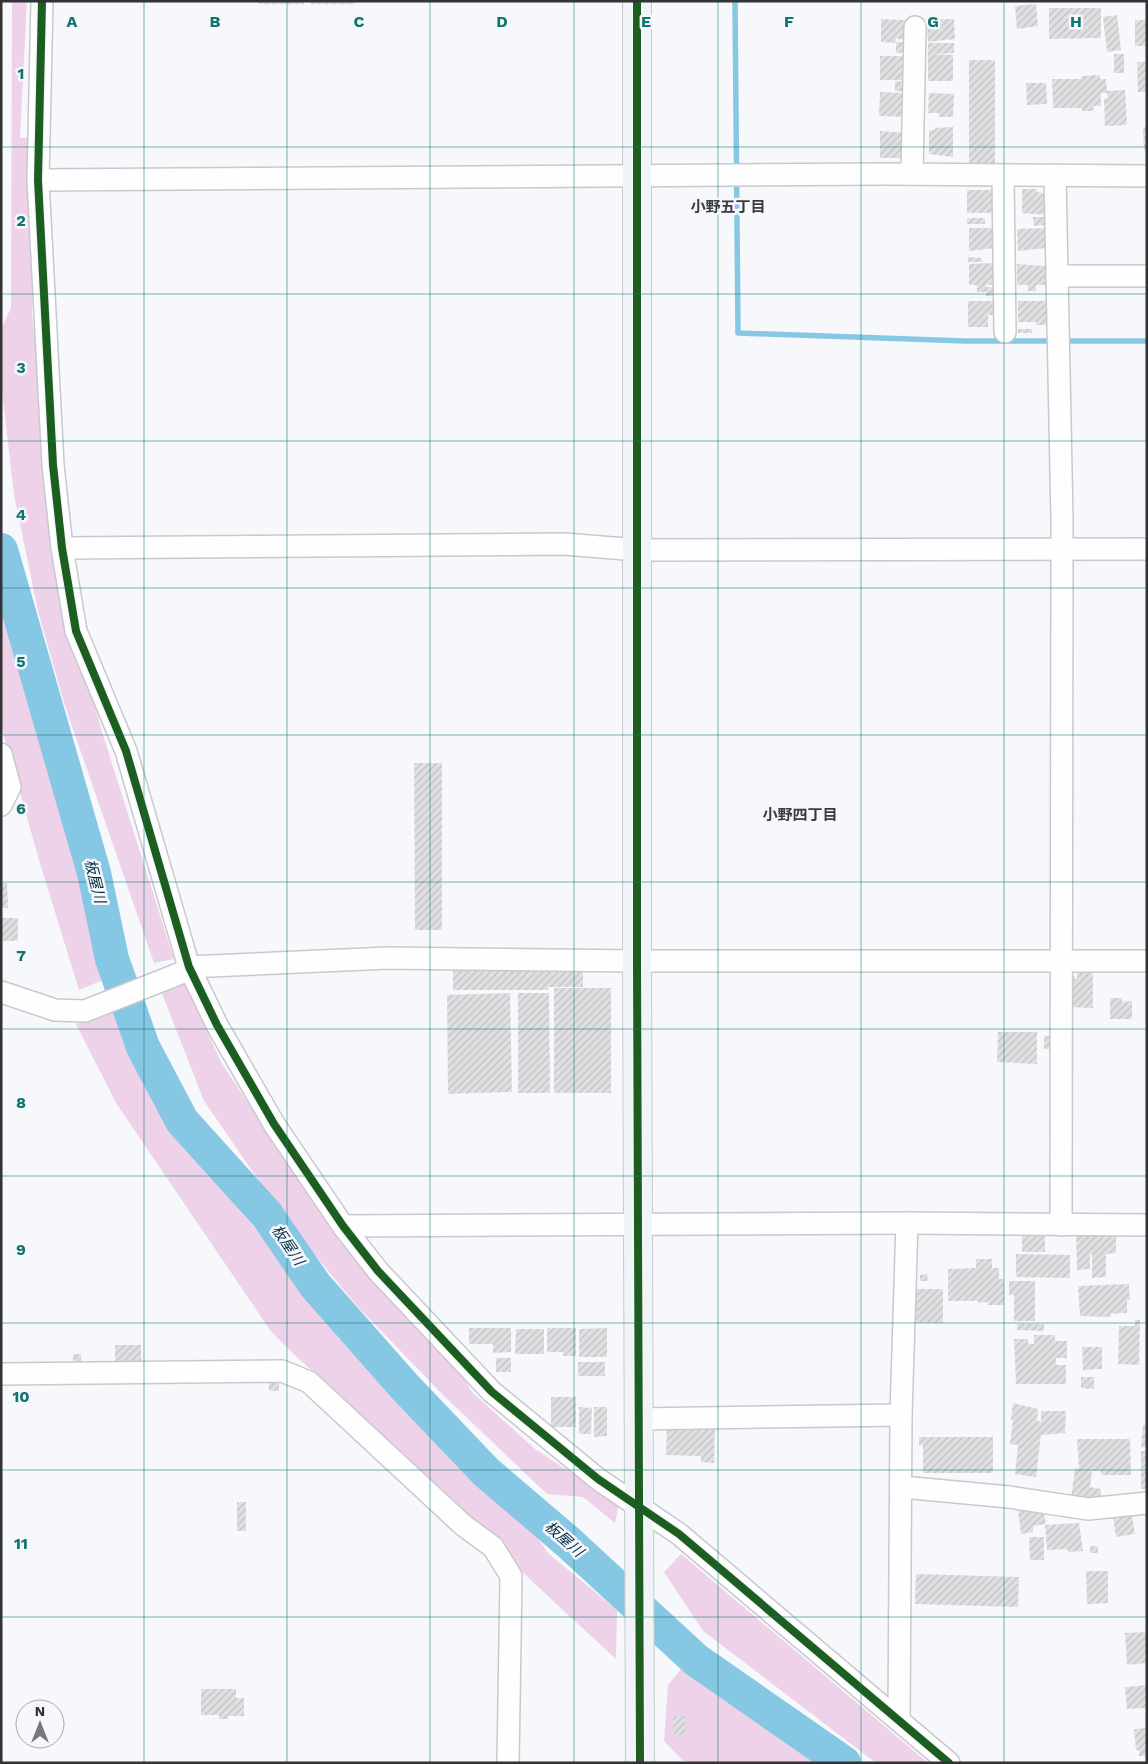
<svg xmlns="http://www.w3.org/2000/svg" width="1148" height="1764" font-family="'Work Sans','Noto Sans JP',sans-serif">
<style>
.grass{fill:#eed2ea}
.lines{fill:none;stroke-linecap:round;stroke-linejoin:round}
.stream{stroke:#86c8e4;stroke-width:5.5}
.river{stroke:#86c8e4;stroke-width:34}
.building{fill:url(#building-hatch)}
.street-casing{stroke:#c8c9cc;stroke-width:24}
.secondary-casing{stroke:#c8c9cc;stroke-width:30}
.street{stroke:#fefeff;stroke-width:21}
.secondary{stroke:#f1f4f7;stroke-width:28}
.cycleway-casing{stroke:#f6f7fd;stroke-width:11}
.cycleway{stroke:#1b5e20;stroke-width:8}
.grid{fill:none;stroke:#0f766e;stroke-width:1;stroke-opacity:0.55}
.labels{text-anchor:middle;stroke-width:5;stroke-linejoin:round;paint-order:stroke}
.neighbourhood-label{font-size:15px;font-weight:bold;fill:#3a3b3f;stroke:#f6f7fd}
.water-label{font-size:15px;font-style:italic;fill:#022f3f;stroke:#f6f7fd}
.grid-label{font-size:16px;text-anchor:middle;font-weight:bold;fill:#0f766e;stroke:#f6f7fd;stroke-width:5;stroke-linejoin:round;paint-order:stroke}
</style>
<defs>
<pattern id="building-hatch" width="6" height="6" patternUnits="userSpaceOnUse" patternTransform="scale(1.25)"><rect width="6" height="6" fill="#e0e0e3"/><path d="M-1 1l2-2M0 6l6-6M5 7l2-2" fill="none" stroke="#c1c1c3"/></pattern>
</defs>
<rect width="100%" height="100%" fill="#f7f8fc"/>
<g class="grass">
<polygon points="12,1 27,1 20,138 33,138 32,313 44,436 67,607 103,735 174,959 154,963 65,706 38,611 14,495 1,382 1,329 11,308"/>
<polygon points="1,572 18,663 64,802 103,980 79,990 39,860 1,725"/>
<polygon points="187,980 196,1008 221,1062 328,1224 401,1313 458,1368 472,1392 535,1449 619,1504 615,1523 583,1497 547,1494 444,1396 358,1307 286,1220 204,1101 161,991"/>
<path d="M112 1010 160 1110 200 1164 284 1262 339 1332 538 1539 549 1554 617 1610 616 1659C527 1578 441 1495 355 1410 328 1383 296 1359 270 1330L116 1103 76 1024Z"/>
<polygon points="681,1554 928,1763 876,1763 703,1631 664,1572"/>
<polygon points="681,1669 707,1678 839,1758 841,1763 698,1763 683,1761 664,1741 668,1685"/>
</g>
<g class="lines">
<polyline class="stream" points="735,1 738,333 965,341 1147,341"/>
<polyline class="river" points="1,550 94,873 112,959 143,1047 182,1121 267,1215 315,1285 404,1386 486,1472 568,1542 696,1660 844,1763"/>
</g>
<g class="building">
<rect x="259" y="1" width="45" height="3"/>
<rect x="311" y="1" width="44" height="3"/>
<polygon points="1036,4 1038,26 1017,29 1015,6"/>
<polygon points="1049,8 1101,8 1101,38 1049,39"/>
<polygon points="1117,15 1121,50 1107,52 1103,17"/>
<polygon points="881,19 904,20 903,40 896,38 895,43 881,42"/>
<polygon points="930,19 954,19 955,39 928,42 927,21"/>
<rect x="1135" y="20" width="12" height="26"/>
<rect x="896" y="42" width="12" height="11"/>
<polygon points="928,43 954,43 954,53 928,54"/>
<polygon points="928,54 953,55 953,81 928,81"/>
<rect x="1114" y="54" width="10" height="19"/>
<rect x="880" y="56" width="25" height="24"/>
<rect x="969" y="60" width="26" height="107"/>
<polygon points="1137,62 1147,62 1147,92 1138,92"/>
<polygon points="1100,75 1100,79 1106,79 1107,91 1125,90 1127,125 1105,126 1104,99 1108,98 1107,93 1101,93 1101,106 1093,106 1094,111 1082,111 1082,108 1053,108 1052,79 1081,79 1081,76"/>
<polygon points="895,81 908,82 908,91 895,91"/>
<polygon points="1026,83 1046,83 1047,104 1027,105"/>
<polygon points="880,92 905,93 905,117 879,116"/>
<polygon points="929,93 954,94 953,117 939,117 939,113 928,113"/>
<polygon points="953,127 953,157 929,154 929,130 935,130 935,128"/>
<polygon points="1143,127 1147,127 1147,151 1144,151"/>
<polygon points="880,131 907,133 906,158 880,158"/>
<polygon points="1022,189 1037,189 1037,192 1047,194 1047,215 1022,213"/>
<polygon points="967,190 991,190 991,194 997,194 998,213 967,213"/>
<polygon points="1033,217 1047,217 1047,225 1034,226"/>
<rect x="967" y="218" width="18" height="6"/>
<polygon points="969,228 995,228 995,248 969,251"/>
<polygon points="1046,228 1046,248 1018,251 1017,229"/>
<polygon points="968,257 982,258 982,262 968,262"/>
<polygon points="996,263 996,284 986,285 986,287 998,287 998,296 986,296 986,292 977,292 977,285 969,285 969,264"/>
<polygon points="1017,264 1045,266 1047,285 1036,285 1036,291 1028,291 1028,285 1017,285"/>
<polygon points="968,301 996,301 996,315 988,315 988,327 968,327"/>
<polygon points="1018,301 1048,301 1048,325 1036,325 1036,322 1018,322"/>
<rect x="1018" y="329" width="14" height="4"/>
<polygon points="414,763 442,763 442,930 415,930"/>
<polygon points="1,883 7,883 8,908 1,908"/>
<rect x="1" y="918" width="17" height="23"/>
<polygon points="1078,966 1093,966 1093,1008 1070,1007 1069,976 1075,976 1075,979 1077,979"/>
<polygon points="501,968 583,968 583,987 548,987 548,990 453,990 453,970 501,970"/>
<rect x="554" y="988" width="57" height="105"/>
<polygon points="510,993 512,1092 448,1094 447,995"/>
<polygon points="518,993 549,993 550,1093 518,1093"/>
<polygon points="1110,998 1122,998 1122,1002 1132,1001 1132,1019 1110,1019"/>
<polygon points="998,1032 1037,1032 1037,1064 997,1062"/>
<rect x="1044" y="1036" width="7" height="13"/>
<rect x="1022" y="1233" width="23" height="19"/>
<polygon points="1116,1234 1116,1253 1106,1254 1106,1277 1092,1278 1092,1254 1090,1254 1090,1269 1077,1270 1076,1235"/>
<polygon points="1016,1254 1070,1255 1070,1278 1016,1277"/>
<polygon points="976,1259 992,1259 992,1268 999,1268 999,1279 1004,1279 1004,1305 988,1305 988,1302 978,1303 978,1301 948,1301 948,1269 976,1268"/>
<polygon points="927,1274 928,1281 920,1281 920,1275"/>
<polygon points="1009,1281 1035,1281 1035,1321 1014,1321 1014,1295 1009,1295"/>
<polygon points="1129,1284 1130,1300 1127,1300 1127,1313 1111,1314 1111,1317 1080,1316 1078,1286"/>
<polygon points="913,1289 943,1289 943,1323 914,1323"/>
<polygon points="1135,1320 1140,1320 1139,1365 1118,1364 1119,1326 1135,1326"/>
<polygon points="1017,1324 1044,1324 1044,1331 1017,1330"/>
<polygon points="469,1328 511,1328 511,1352 493,1353 493,1344 469,1344"/>
<polygon points="547,1328 576,1328 576,1356 563,1356 563,1352 547,1352"/>
<polygon points="607,1328 607,1357 579,1357 579,1329"/>
<polygon points="516,1329 544,1329 544,1354 515,1354"/>
<polygon points="1034,1335 1055,1335 1055,1341 1067,1341 1067,1358 1056,1358 1056,1365 1066,1365 1066,1384 1016,1384 1014,1339 1028,1339 1028,1344 1034,1344"/>
<rect x="115" y="1345" width="26" height="21"/>
<polygon points="1082,1347 1102,1347 1102,1369 1083,1370"/>
<rect x="73" y="1354" width="8" height="12"/>
<rect x="496" y="1358" width="15" height="14"/>
<rect x="578" y="1362" width="27" height="14"/>
<polygon points="1081,1377 1094,1377 1094,1389 1081,1388"/>
<rect x="269" y="1382" width="10" height="9"/>
<rect x="551" y="1397" width="25" height="30"/>
<polygon points="1013,1403 1038,1409 1037,1421 1041,1422 1041,1411 1066,1411 1065,1433 1041,1435 1036,1477 1015,1474 1018,1445 1010,1444 1013,1420 1011,1420"/>
<polygon points="579,1407 592,1408 591,1434 579,1434"/>
<polygon points="594,1407 607,1407 607,1436 594,1437"/>
<polygon points="667,1423 715,1425 714,1463 701,1462 701,1456 666,1455"/>
<polygon points="1143,1425 1147,1425 1147,1448 1141,1447"/>
<polygon points="919,1437 993,1437 993,1473 923,1473 923,1445 919,1445"/>
<polygon points="1077,1439 1130,1439 1131,1475 1101,1475 1101,1471 1092,1471 1090,1487 1101,1489 1100,1502 1071,1499 1075,1468 1079,1469"/>
<rect x="1141" y="1451" width="6" height="38"/>
<rect x="237" y="1502" width="9" height="29"/>
<polygon points="1043,1507 1046,1524 1033,1526 1033,1532 1021,1534 1018,1511"/>
<polygon points="1132,1514 1135,1534 1116,1537 1113,1517"/>
<polygon points="1079,1523 1083,1551 1068,1552 1067,1549 1047,1550 1045,1525"/>
<polygon points="1029,1537 1044,1537 1044,1560 1030,1560"/>
<rect x="1090" y="1546" width="8" height="7"/>
<polygon points="1086,1571 1108,1571 1108,1603 1087,1604"/>
<polygon points="916,1574 1019,1577 1018,1607 915,1604"/>
<polygon points="1147,1632 1147,1663 1127,1665 1125,1633"/>
<polygon points="1147,1685 1147,1708 1127,1709 1125,1687"/>
<polygon points="201,1689 236,1689 236,1698 244,1698 244,1716 228,1716 228,1719 219,1719 219,1715 201,1715"/>
<polygon points="673,1716 685,1716 686,1735 674,1736"/>
<polygon points="1147,1728 1147,1756 1139,1756 1139,1750 1136,1750 1134,1729"/>
</g>
<g class="lines">
<defs>
<g id="street">
<polyline points="42,1 38,180 53,465 62,548 76,631 126,751 189,967 217,1025 274,1124 343,1226 378,1271 492,1392 598,1479 679,1534 949,1763"/>
<polyline points="912,174 915,27"/>
<polyline points="1003,175 1005,332"/>
<polyline points="1055,175 1062,520 1061,1225"/>
<polyline points="38,180 885,174 1147,176"/>
<polyline points="1057,276 1147,276"/>
<polyline points="62,548 564,544 638,550 1147,549"/>
<polyline points="1,754 10,787 1,805"/>
<polyline points="1,992 55,1010 85,1011 181,973 189,967 388,958 637,961 1147,961"/>
<polyline points="343,1226 907,1223 1147,1225"/>
<polyline points="1,1374 282,1371 309,1382 463,1525 493,1547 511,1576 508,1763"/>
<polyline points="638,1419 901,1415"/>
<polyline points="902,1487 1009,1497 1088,1509 1147,1503"/>
<polyline points="899,1720 901,1415 907,1223"/>
</g>
<polyline id="secondary" points="637,1 637,961 640,1763"/>
</defs>
<use href="#street" class="street-casing"/>
<use href="#secondary" class="secondary-casing"/>
<use href="#street" class="street"/>
<use href="#secondary" class="secondary"/>
<defs>
<g id="cycleway">
<polyline points="42,1 38,180 53,465 62,548 76,631 126,751 189,967 217,1025 274,1124 343,1226 378,1271 492,1392 598,1479 679,1534 949,1763"/>
<polyline points="637,1 637,961 640,1763"/>
</g>
</defs>
<use href="#cycleway" class="cycleway-casing"/>
<use href="#cycleway" class="cycleway"/>
</g>
<path class="grid" d="M144 1V1763M287 1V1763M430 1V1763M574 1V1763M718 1V1763M861 1V1763M1004 1V1763M1 147H1147M1 294H1147M1 441H1147M1 588H1147M1 735H1147M1 882H1147M1 1029H1147M1 1176H1147M1 1323H1147M1 1470H1147M1 1617H1147"/>
<g class="labels">
<g class="neighbourhood-label">
<text x="728" y="212">小野五丁目</text>
<text x="800" y="820">小野四丁目</text>
</g>
<g class="water-label">
<text transform="translate(95 881) rotate(76)" y="5">板屋川</text>
<text transform="translate(288 1245) rotate(56)" y="5">板屋川</text>
<text transform="translate(564 1539) rotate(41)" y="5">板屋川</text>
</g>
</g>
<g class="grid-label">
<text x="72" y="27">A</text>
<text x="215" y="27">B</text>
<text x="359" y="27">C</text>
<text x="502" y="27">D</text>
<text x="646" y="27">E</text>
<text x="789" y="27">F</text>
<text x="933" y="27">G</text>
<text x="1076" y="27">H</text>
<text x="21" y="79">1</text>
<text x="21" y="226">2</text>
<text x="21" y="373">3</text>
<text x="21" y="520">4</text>
<text x="21" y="667">5</text>
<text x="21" y="814">6</text>
<text x="21" y="961">7</text>
<text x="21" y="1108">8</text>
<text x="21" y="1255">9</text>
<text x="21" y="1402">10</text>
<text x="21" y="1549">11</text>
</g>
<rect width="1148" height="1764" fill="none" stroke="#333335" stroke-width="5"/>
<g transform="translate(40 1724)"><circle r="24" fill="#f6f7fd" stroke="#a8a9ad"/>
<path d="M0-4L9 19L0 12L-9 19Z" fill="#78787b"/>
<text y="-8" font-size="14" font-weight="bold" text-anchor="middle" fill="#333335">N</text>
</g>
</svg>
